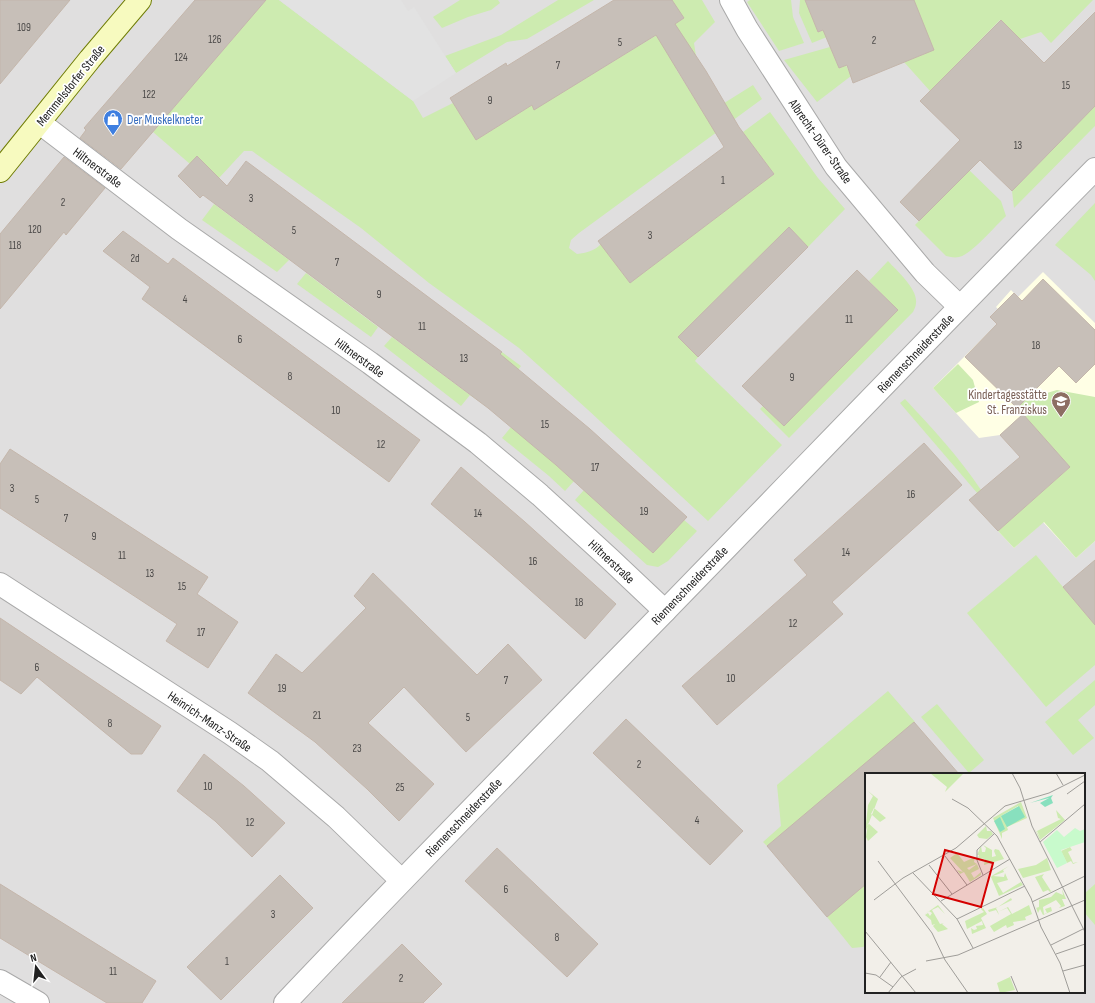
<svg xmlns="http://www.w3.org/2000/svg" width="1095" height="1003" font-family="'Sofia Sans Condensed',sans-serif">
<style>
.residential{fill:#e0dfdf;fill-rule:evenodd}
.education{fill:#ffffe5}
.grass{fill:#cdebb0}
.parking{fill:#e2e2e2}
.building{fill:#c7bfb8;stroke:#c4b6ab}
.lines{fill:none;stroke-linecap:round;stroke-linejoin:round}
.street-casing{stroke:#a9a9a9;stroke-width:24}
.secondary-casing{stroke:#707d05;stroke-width:24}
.street{stroke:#fff;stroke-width:22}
.secondary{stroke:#f7fabf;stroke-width:22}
.labels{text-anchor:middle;stroke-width:3.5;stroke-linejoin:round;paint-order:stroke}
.number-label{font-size:11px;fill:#4b4948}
.street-label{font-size:13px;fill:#222;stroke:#fff}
.shop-label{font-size:13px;fill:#366cbe;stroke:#fff;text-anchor:start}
.education-label{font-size:13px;fill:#785e54;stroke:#fff;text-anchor:end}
.inset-road{fill:none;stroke:#9f9d99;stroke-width:1}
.view{fill:#d40000;fill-opacity:0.15;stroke:#d40000;stroke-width:2}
.inset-edge{fill:none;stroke:#222;stroke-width:2}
</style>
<rect width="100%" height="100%" fill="#f2efe9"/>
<path class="residential" d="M0 0H1095V1003H0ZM866 774H1084V992H866Z"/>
<polygon class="education" points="1043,272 1095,323 1095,541 1076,558 1043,522 1014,548 998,531 1070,466 1023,414 1000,435 979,438 933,388 1005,316 996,307 1011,290 1018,297"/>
<g class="grass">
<path d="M266 0H279L413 101 423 118 453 103 476 140 532 105 535 109 683 19 672 0H702L715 22 694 43 696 56 676 69 705 115 753 85 762 99 579 233 571 240 569 248 577 254C586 253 594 251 601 244L630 283 774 174 743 132 770 112 818 178 845 209 808 247 789 227 678 337 698 357 695 361 782 445 708 521 587 409 519 348 429 283 361 228 252 151H244L219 178 197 157 190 164 153 132Z"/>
<polygon points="460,0 498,0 500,3 491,10 468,17 442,28 433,17"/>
<polygon points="558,0 594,0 527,39 507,42 456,73 445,56 501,35"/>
<polygon points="750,0 791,0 793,17 804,43 779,51 747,2"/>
<polygon points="800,0 805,0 818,32 824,30 827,37 812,43 799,13"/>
<polygon points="914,0 1093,0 1051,43 1041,32 1020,39 1000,20 930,91 904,62 925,54 920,38"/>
<polygon points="830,47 839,68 846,65 851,76 817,102 784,60"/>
<polygon points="1095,106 1095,126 1014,208 1012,191"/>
<path d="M969 170 1001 201 1006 216C995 226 972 254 959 257 954 258 951 257 946 256L915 225Z"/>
<polygon points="1095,203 1095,281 1091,275 1055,245"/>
<polygon points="214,204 289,260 277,272 202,220"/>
<path d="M888 261C897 271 918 289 916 303 916 306 914 310 913 312L789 438 760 409 763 406 784 426 898 310 869 281Z"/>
<polygon points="306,273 378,327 371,337 297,284"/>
<polygon points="392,337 470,395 502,352 521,366 489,408 470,395 461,406 384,346"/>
<polygon points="958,364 973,380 979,402 956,413 933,388"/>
<polygon points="1057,390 1095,397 1095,541 1076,558 1044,522 1014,548 998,531 1070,467 1023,414 1006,411 1030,398"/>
<path d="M905 399C932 428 959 457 981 490L978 494 900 403Z"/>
<polygon points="511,427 556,465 574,481 565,491 549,476 502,438"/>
<polygon points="584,490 653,553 684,520 697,531 668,561 658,567 647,565 575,500"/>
<polygon points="1036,555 1095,625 1095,665 1046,707 967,613"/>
<polygon points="1095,680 1095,705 1078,720 1094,738 1073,755 1045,722"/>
<polygon points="888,691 915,722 767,846 763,842 781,826 777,785"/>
<polygon points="937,704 984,760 969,773 921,717"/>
<polygon points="866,884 866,945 863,947 852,948 827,917"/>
<polygon points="1095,884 1095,925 1084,912 1084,894"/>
</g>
<polygon class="parking" points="279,0 401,0 408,11 414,7 456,73 413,101"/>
<g class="building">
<polygon points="0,0 70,0 0,84"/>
<polygon points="195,0 266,0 121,169 80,138 86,130 84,128"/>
<polygon points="614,0 672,0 684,18 675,24 706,71 739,127 774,174 630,283 598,241 724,147 656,35 534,110 532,105 476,140 450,98 506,63 507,66"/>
<polygon points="805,0 914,0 934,50 853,83 847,65 839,68 823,30 818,32"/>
<polygon points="1095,12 1095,106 1012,191 980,160 919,221 900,202 960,140 920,101 1001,20 1044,63"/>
<polygon points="197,156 227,186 246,161 502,352 500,354 590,429 687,517 653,553 556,465 488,408 203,195 200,198 178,176"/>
<polygon points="64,157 105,188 66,235 64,232 0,309 0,234"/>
<polygon points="789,227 808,247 698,357 678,337"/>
<polygon points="123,231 168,264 173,258 420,440 389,482 142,299 150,287 103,251"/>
<polygon points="857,270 898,310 784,426 742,386"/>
<polygon points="1043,279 1095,330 1095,364 1076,383 1059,366 1017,408 965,357 997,324 990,317 1014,293 1022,301"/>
<polygon points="1023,414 1070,467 998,531 969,500 1020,457 1000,435"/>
<polygon points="924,443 962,485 832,602 843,614 717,725 682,686 807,575 794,560"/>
<polygon points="10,449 208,577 197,594 238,622 208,668 166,641 177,624 0,508 0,464"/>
<polygon points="461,467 525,522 616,604 585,639 493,557 431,504"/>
<polygon points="1095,560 1095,625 1063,587"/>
<polygon points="373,573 477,675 508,644 542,680 466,752 404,687 368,723 434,784 399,821 367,789 315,742 248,693 276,654 302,673 366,608 354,596"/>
<polygon points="0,618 161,726 142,754 131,754 37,677 21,694 0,680"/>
<polygon points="626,719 743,831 710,865 593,753"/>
<polygon points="914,722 959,774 866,774 866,884 827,917 767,846"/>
<polygon points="204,754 244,786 285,823 252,857 215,821 177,791"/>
<polygon points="497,848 598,944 567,977 465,881"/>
<polygon points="280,875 313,908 221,1000 187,967"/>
<polygon points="0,884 156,981 142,1003 107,1003 0,938"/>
<polygon points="402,944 442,984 423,1003 342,1003"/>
</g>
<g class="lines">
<defs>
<g id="street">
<polyline points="731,0 747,29 836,167 925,273 959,306"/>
<polyline points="40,123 179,229 370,363 478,443 540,495 610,559 665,611"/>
<polyline points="0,584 230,733 270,761 336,817 401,880"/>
<polyline points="0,981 38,1003"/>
<path d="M285 1003C410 871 537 742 663 613 807 465 950 316 1095 169"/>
</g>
<polyline id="secondary" points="0,171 90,59 140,0"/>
</defs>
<use href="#street" class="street-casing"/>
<use href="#secondary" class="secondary-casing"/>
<use href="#street" class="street"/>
<use href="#secondary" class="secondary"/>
</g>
<defs>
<symbol id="shop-pin" viewBox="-11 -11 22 30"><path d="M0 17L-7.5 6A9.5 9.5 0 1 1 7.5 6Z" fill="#3f7fe0" stroke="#fff"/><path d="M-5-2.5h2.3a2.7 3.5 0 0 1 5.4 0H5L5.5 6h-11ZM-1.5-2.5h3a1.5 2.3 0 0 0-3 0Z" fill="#fff"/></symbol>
<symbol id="school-pin" viewBox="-11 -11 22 30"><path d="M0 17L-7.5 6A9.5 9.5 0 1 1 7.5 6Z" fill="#8d6e63" stroke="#fff"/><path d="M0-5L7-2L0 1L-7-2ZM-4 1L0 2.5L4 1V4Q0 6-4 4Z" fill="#fff"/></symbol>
</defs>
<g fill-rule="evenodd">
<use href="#shop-pin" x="102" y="108" width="22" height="30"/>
<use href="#school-pin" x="1050" y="390" width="22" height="30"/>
</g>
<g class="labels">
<g class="number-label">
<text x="24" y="31">109</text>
<text x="215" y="43">126</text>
<text x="874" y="44">2</text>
<text x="620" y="46">5</text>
<text x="181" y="61">124</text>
<text x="558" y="69">7</text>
<text x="1066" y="89">15</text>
<text x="149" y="98">122</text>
<text x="490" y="104">9</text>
<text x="1018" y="149">13</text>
<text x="723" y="184">1</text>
<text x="251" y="202">3</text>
<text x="63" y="206">2</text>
<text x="35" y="233">120</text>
<text x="294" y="234">5</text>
<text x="650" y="239">3</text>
<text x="15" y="249">118</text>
<text x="135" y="262">2d</text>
<text x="337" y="266">7</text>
<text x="379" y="298">9</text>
<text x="185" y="303">4</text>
<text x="849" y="323">11</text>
<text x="422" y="330">11</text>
<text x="240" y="343">6</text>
<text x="1036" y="349">18</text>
<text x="464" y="362">13</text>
<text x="290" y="380">8</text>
<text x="792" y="381">9</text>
<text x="336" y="414">10</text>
<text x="545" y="428">15</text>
<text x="381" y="448">12</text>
<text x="595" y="471">17</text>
<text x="12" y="492">3</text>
<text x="911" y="498">16</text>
<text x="37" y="503">5</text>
<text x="644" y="515">19</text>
<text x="478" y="517">14</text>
<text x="66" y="522">7</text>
<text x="94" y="540">9</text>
<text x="846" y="556">14</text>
<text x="122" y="559">11</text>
<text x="533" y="565">16</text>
<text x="150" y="577">13</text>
<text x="182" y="590">15</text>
<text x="579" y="606">18</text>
<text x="793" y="627">12</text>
<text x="201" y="636">17</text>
<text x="37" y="671">6</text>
<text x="731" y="682">10</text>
<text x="506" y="684">7</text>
<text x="282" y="692">19</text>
<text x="317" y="719">21</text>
<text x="468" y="721">5</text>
<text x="110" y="727">8</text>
<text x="357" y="752">23</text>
<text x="639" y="768">2</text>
<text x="208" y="790">10</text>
<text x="400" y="791">25</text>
<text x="697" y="824">4</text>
<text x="250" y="826">12</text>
<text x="506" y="893">6</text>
<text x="273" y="918">3</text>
<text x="557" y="941">8</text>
<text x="227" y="965">1</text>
<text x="113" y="975">11</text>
<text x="401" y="982">2</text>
</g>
<g class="street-label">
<text transform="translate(70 85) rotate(-51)" y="5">Memmelsdorfer Straße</text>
<text transform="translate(821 141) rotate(55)" y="5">Albrecht-Dürer-Straße</text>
<text transform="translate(98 167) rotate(37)" y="5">Hiltnerstraße</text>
<text transform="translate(915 353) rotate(-46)" y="5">Riemenschneiderstraße</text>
<text transform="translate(360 357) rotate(36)" y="5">Hiltnerstraße</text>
<text transform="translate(612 561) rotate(43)" y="5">Hiltnerstraße</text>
<text transform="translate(689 585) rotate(-46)" y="5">Riemenschneiderstraße</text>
<text transform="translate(210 721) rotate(34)" y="5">Heinrich-Manz-Straße</text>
<text transform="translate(463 817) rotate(-46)" y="5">Riemenschneiderstraße</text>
</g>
<g class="shop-label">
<text x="127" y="124">Der Muskelkneter</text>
</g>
<g class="education-label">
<text x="1047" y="399">Kindertagesstätte<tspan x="1047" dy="15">St. Franziskus</tspan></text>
</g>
</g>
<g transform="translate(865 773)">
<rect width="220" height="220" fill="#f2efe9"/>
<path d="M65 0H99L80 19 82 14ZM3 18 13 26 0 60 3 32 8 23ZM156 29 162 45 142 54 143 57 137 60V66L128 45ZM153 33 159 44 136 43ZM9 35 21 45 15 49 6 41ZM191 37 200 47 175 67 170 56 176 66 172 58 196 46 193 45ZM3 50 13 59 3 68 1 64ZM121 53 122 58H126L128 61 122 66 114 65 112 62ZM118 72 127 77V84L131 83 129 78 130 76 134 77 139 86 119 92 120 86 113 85 114 82H112L116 73 117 79H120L121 75ZM205 74 207 77 203 79 207 87 208 90 213 89 208 91 206 88 202 90 196 78ZM92 80 99 89 110 84 109 89 112 91 102 95 104 97 112 91 114 96 106 100 109 105 116 99V102L105 109 99 99 95 101 92 97 98 99 85 85ZM182 85 186 97 158 105 153 96 171 92ZM144 93 138 97 139 99 128 103 139 104 140 100 143 107 132 110 138 120 156 109 158 112 134 123 126 104 128 102ZM179 101 177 104 186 118 188 117 185 119 183 117 178 119 170 104ZM197 116 201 126H197L200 133 194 135 196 133 191 127 178 134 179 141 182 140 180 136 186 134 187 138 178 142 175 136 173 140 169 129 171 135 174 134V127L186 124 191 119 198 122ZM146 125 147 127 131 135 133 139 143 134 147 141 164 132 167 141 160 144 161 147 148 149 149 152 142 155 141 152 129 159 125 153 146 141 142 135 133 139 134 142 131 137 124 139 123 137 133 134ZM73 132 80 141 73 134 67 137 75 151 79 150 77 151 83 156 73 159 68 153 70 151 67 152 66 147 60 142 63 140 65 143 67 140 64 138 57 143ZM118 135 122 141 116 145 121 155 107 161 106 155 109 157 112 156 111 153 118 152 117 148 102 156 100 148 119 139 116 136ZM145 204 150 217 135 220 132 210Z" fill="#cdebb0" fill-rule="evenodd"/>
<path d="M210 55 215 58 220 56V69L196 77 202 90 192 95 178 69 192 57 199 64Z" fill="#c8facc"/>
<path d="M188 22 186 25 188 30 180 34 175 30 184 25 165 30ZM154 33 160 44 142 54 136 43ZM135 44 140 56 135 59 129 48Z" fill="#88e0be"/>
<path class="inset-road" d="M147 0 155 15 167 53 220 159M191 0 198 12M202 21 220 8M87 26 103 35 132 63 166 125 176 154 195 190 205 220M175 69 220 31M80 83 102 112M13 88 67 160 80 187 103 220M64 92 87 121M48 100 92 146 108 175M118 102 112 87V77L130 60M9 127 38 105 91 75 140 33 184 20 220 2M76 128 145 86M167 129 220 103M92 146 160 113M0 158 51 220M186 172 218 156M191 181 220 171M61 188 93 182 220 127M198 198 220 192M0 200 11 202 28 214M146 203 153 220M15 204 26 189M23 220 36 204 51 196"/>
<path class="view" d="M80 77 128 90 116 134 68 121Z"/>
<rect width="220" height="220" class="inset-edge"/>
</g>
<g transform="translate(36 967) rotate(345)" stroke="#ffffff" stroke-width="3" paint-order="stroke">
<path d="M0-3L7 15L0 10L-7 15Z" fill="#222222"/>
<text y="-6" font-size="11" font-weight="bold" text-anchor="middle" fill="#222222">N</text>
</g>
</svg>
